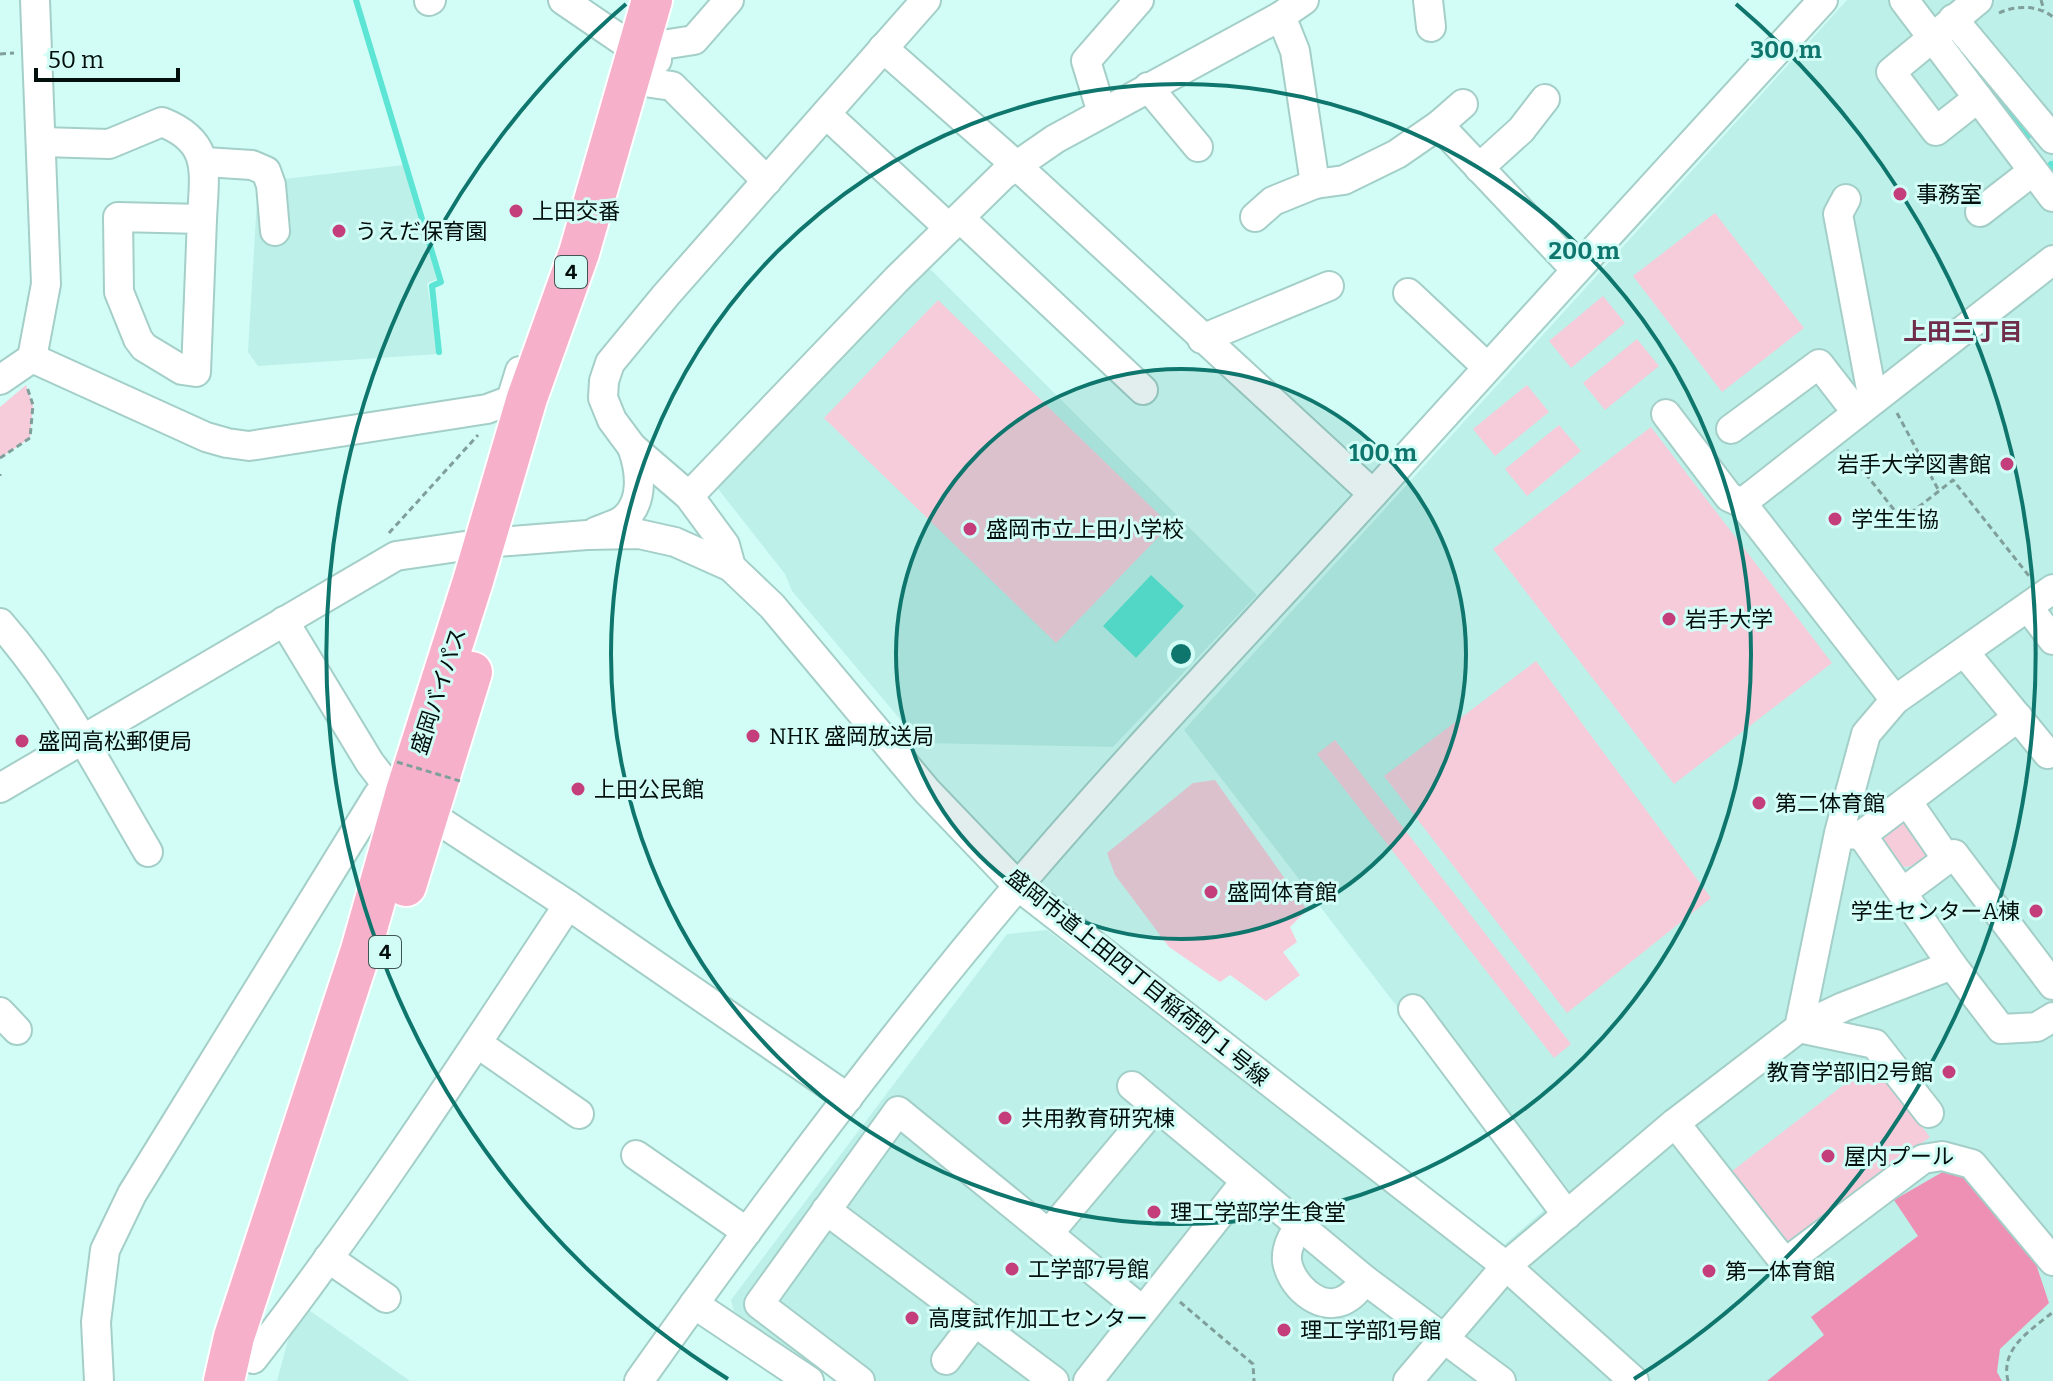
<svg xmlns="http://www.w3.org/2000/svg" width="2053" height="1381" font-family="Bitter,'Noto Sans JP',serif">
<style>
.built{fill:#bcf0e8}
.green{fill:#f7ccda}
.forest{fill:#ee90b4}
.water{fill:#5ce5d4}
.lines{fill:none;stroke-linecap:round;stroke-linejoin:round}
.stream{stroke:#5ce5d4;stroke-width:6}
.minor-casing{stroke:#a4cfc8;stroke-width:32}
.highway-casing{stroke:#fff;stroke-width:44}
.path{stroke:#809f9a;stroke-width:3;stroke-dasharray:6 4;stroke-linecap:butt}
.minor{stroke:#fff;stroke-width:28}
.highway{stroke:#f7b0c9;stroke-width:40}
.path-bridge{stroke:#809f9a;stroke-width:3;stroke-dasharray:6 4;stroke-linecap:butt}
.ring{fill:none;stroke:#0f766e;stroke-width:4}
.poi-dot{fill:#c53e7c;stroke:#d2fdf6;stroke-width:3}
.labels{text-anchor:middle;stroke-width:6;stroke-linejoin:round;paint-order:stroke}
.shield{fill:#d2fdf6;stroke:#405653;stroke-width:2}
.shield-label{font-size:20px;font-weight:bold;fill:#020f0d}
.poi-label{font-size:22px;fill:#020f0d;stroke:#d2fdf6;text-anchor:start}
.street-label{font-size:22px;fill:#020f0d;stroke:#d2fdf6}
.neighbourhood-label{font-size:24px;font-weight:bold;fill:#702d4a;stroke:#d2fdf6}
.centre{fill:#0f766e;stroke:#d2fdf6;stroke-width:4}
.ring-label{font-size:24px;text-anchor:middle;font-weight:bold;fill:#0f766e;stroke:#d2fdf6;stroke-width:6;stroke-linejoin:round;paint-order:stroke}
</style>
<rect width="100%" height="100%" fill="#d2fdf6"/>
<g class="built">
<polygon points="1847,0 2053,0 2053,1381 837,1381 734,1311 731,1300 1007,934 1047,930 1481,1265 1550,1205 1184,730"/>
<polygon points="404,165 438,279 427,283 438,354 258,366 248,352 258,182"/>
<polygon points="925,264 1257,595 1113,747 920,743 792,591 785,574 715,485"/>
<polygon points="306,1308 410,1381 277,1381 290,1333"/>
</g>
<g class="green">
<polygon points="1715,213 1804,328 1722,392 1633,276"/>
<polygon points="1603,296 1625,323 1571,368 1549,341"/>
<polygon points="938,300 1170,525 1056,643 824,418"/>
<polygon points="1637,339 1659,366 1605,410 1583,383"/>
<polygon points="26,385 33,405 30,438 0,458 0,407"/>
<polygon points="1527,385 1549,412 1495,456 1473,429"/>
<polygon points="1559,425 1581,451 1527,496 1505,469"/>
<polygon points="1651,427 1832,663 1674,784 1493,549"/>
<polygon points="1536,661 1711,898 1567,1013 1384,776"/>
<polygon points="1335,740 1571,1044 1554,1058 1317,754"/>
<polygon points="1215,780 1307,910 1290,927 1297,942 1283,952 1300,975 1266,1001 1230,975 1220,982 1169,947 1115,875 1107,853 1193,783"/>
<path d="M1907 820 1928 854C1921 864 1910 869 1897 866L1885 849 1881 837 1891 825Z"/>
<polygon points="1872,1063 1930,1137 1782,1249 1727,1175"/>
</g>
<polygon class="forest" points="1953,1166 2030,1246 2049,1303 2000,1349 1997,1372 2002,1381 1767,1381 1824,1335 1811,1317 1918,1236 1894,1200"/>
<polygon class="water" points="1151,575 1184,606 1136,658 1103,626"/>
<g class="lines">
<g class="stream">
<polyline points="356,0 441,282 432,286 439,352"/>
<polyline points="1971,62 1989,85"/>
<polyline points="1998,97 2028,136"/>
<polyline points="2051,164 2053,167"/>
</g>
<defs>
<g id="minor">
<polyline points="563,0 639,52 657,60"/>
<polyline points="1428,0 1431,27"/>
<polyline points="1904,0 2053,197"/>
<polyline points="1978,0 1891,72 1936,131 1978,98"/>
<polyline points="429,1 431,0"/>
<polyline points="1281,16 1295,51 1315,184 1344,180 1397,154 1439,125 1575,269"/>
<polyline points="1953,19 2053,139"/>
<polyline points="662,45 694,40 729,0"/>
<polyline points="883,48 1017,166 1373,494"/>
<polyline points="651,83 672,86 767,181"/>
<polyline points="1148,87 1198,147"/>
<polyline points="1102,113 1086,61 1139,0"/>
<polyline points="826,114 949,228"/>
<polyline points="1439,125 1463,104"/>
<path d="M42 142 109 144 162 122C213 142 204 173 202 219"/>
<polyline points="205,162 252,165 266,171 271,185 275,231"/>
<polyline points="1479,168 1521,130 1545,99"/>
<polyline points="1846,199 1838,214 1873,400"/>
<polyline points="1980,212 2033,171"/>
<polygon points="118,217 202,219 196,372 182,370 144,347 138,339 119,292"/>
<polyline points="1255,217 1273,201 1315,184"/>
<polyline points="960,218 1143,390"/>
<polyline points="1408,293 1487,367"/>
<polyline points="1202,339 1329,286"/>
<polyline points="32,358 206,437 227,443 249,446 487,409 511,400 520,371"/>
<polyline points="0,380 32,358 46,284 35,0"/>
<polyline points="1666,414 1729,497 1742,503"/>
<polyline points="1731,429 1819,364 1857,413"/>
<polyline points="689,496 897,279 1003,175 1055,139 1281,16 1304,0"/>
<path d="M595 532C603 528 617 525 624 519 645 501 640 469 632 447"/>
<polyline points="731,567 725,545 689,496 632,447 612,420 603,398 604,381 610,363 666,295 926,0"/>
<polyline points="2028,607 2053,640"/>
<polyline points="284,621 370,763 388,786"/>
<path d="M0 623C60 691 102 774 148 852"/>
<polyline points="1965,653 2048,754"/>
<polyline points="1895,700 1742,503 2053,260"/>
<polyline points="0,788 396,556 485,543 587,535 639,534 675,542 731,567 772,606 927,791 1018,886 1506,1266 1634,1381"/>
<polyline points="1907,801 1947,859"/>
<polyline points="429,814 568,905 848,1098"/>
<polyline points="1844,834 1862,835 2018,717"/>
<polyline points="1903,892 1954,854 2053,985"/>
<polyline points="1952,965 2001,1029 2037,1027 2053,1017"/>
<polyline points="1413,1009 1567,1215"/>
<polyline points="0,1012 17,1030"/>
<polyline points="1799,1028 1843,1007 1952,965 1862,835"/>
<polyline points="1799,1028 1875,1044 1929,1113"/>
<polyline points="477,1043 579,1114"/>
<polyline points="1132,1086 1365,1280 1501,1381"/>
<polyline points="1675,1123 1785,1263 1923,1159 1942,1156 1972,1164 2053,1261"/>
<polyline points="636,1155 747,1232"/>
<polyline points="826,1210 1054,1381"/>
<path d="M1300 1226C1292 1236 1286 1249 1287 1261 1290 1284 1318 1311 1342 1301 1352 1297 1358 1289 1365 1280"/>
<polyline points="1049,1233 1155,1107"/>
<polyline points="328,1258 386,1298"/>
<polyline points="694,1304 809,1381"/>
<path d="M253 1359C366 1214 467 1058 568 905"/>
<polyline points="946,1360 975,1322"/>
<polyline points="99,1381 96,1322 105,1250 132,1194 378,795 388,786 407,788"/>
<path d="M639 1381C759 1212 883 1045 1017 887 1132 752 1254 625 1373 494 1523 329 1672 164 1823 0"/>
<polyline points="860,1381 759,1304 898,1111 1143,1311"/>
<polyline points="1088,1381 1245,1182"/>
<polyline points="1408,1381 1506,1266 1675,1123 1799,1028 1839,833 1866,734 1895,700 2053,589"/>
</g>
<g id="highway">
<polyline points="406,886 472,672"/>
<polyline points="224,1381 234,1337 361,950 407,788 473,581 527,398 579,253 652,0"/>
</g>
</defs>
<use href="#minor" class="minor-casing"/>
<use href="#highway" class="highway-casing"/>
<g class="path">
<polyline points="2041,0 2044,10"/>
<path d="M1999 13C2016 5 2038 5 2053 17"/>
<polyline points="0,54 14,53"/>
<polyline points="1897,413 1939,491"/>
<polyline points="1847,450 1902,520 1953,480 2029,576"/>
<polyline points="0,458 30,438 33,405 27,387"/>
<polyline points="0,474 0,476"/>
<polyline points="389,533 478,435"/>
<polyline points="1180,1302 1253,1364 1254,1381"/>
<path d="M2008 1381C2000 1348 2030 1331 2053 1312"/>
</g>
<use href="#minor" class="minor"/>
<use href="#highway" class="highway"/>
<polyline class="path-bridge" points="397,762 460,781"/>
</g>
<circle cx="1181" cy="654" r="285" fill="#0f766e" fill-opacity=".12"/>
<g class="ring">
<circle cx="1181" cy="654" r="285"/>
<circle cx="1181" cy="654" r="570"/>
<path d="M728 1379A855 855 0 0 1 626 4M1736 4A855 855 0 0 1 1634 1379"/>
</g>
<g class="poi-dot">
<circle cx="1900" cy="194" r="8"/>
<circle cx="516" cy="211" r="8"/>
<circle cx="339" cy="231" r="8"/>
<circle cx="2007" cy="464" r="8"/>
<circle cx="1835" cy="519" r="8"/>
<circle cx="970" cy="529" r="8"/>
<circle cx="1669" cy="619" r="8"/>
<circle cx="753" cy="736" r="8"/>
<circle cx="22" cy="741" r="8"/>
<circle cx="578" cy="789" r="8"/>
<circle cx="1759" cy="803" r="8"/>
<circle cx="1211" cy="892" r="8"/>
<circle cx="2036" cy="911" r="8"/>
<circle cx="1949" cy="1072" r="8"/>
<circle cx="1005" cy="1118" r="8"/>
<circle cx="1828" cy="1156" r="8"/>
<circle cx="1154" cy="1212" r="8"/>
<circle cx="1012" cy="1269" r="8"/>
<circle cx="1709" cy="1271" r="8"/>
<circle cx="912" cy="1318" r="8"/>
<circle cx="1284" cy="1330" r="8"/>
</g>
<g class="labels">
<g class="shield">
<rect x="555" y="256" width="32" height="32" rx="6"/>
<rect x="369" y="936" width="32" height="32" rx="6"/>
</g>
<g class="shield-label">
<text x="571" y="279">4</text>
<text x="385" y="959">4</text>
</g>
<g class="poi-label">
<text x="1916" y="202">事務室</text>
<text x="532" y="219">上田交番</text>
<text x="355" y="239">うえだ保育園</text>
<text x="1991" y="472" text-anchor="end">岩手大学図書館</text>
<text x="1851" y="527">学生生協</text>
<text x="986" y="537">盛岡市立上田小学校</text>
<text x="1685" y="627">岩手大学</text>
<text x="769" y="744">NHK 盛岡放送局</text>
<text x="38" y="749">盛岡高松郵便局</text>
<text x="594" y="797">上田公民館</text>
<text x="1775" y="811">第二体育館</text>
<text x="1227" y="900">盛岡体育館</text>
<text x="2020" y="919" text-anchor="end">学生センターA棟</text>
<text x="1933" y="1080" text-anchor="end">教育学部旧2号館</text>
<text x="1021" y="1126">共用教育研究棟</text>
<text x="1844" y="1164">屋内プール</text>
<text x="1170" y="1220">理工学部学生食堂</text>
<text x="1028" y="1277">工学部7号館</text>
<text x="1725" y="1279">第一体育館</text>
<text x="928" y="1326">高度試作加工センター</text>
<text x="1300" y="1338">理工学部1号館</text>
</g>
<g class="street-label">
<text transform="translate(438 691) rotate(-72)" y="8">盛岡バイパス</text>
<text transform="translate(1138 977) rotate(39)" y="8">盛岡市道上田四丁目稲荷町１号線</text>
</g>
<g class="neighbourhood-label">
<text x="1963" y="340">上田三丁目</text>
</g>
</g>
<circle cx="1181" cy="654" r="12" class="centre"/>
<g class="ring-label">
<text x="1786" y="58">300 m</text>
<text x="1584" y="259">200 m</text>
<text x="1383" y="461">100 m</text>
</g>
<path d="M36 68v12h142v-12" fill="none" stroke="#020f0d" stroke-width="4"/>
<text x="48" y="68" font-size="24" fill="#020f0d" stroke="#d2fdf6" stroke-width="6" paint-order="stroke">50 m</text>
</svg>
